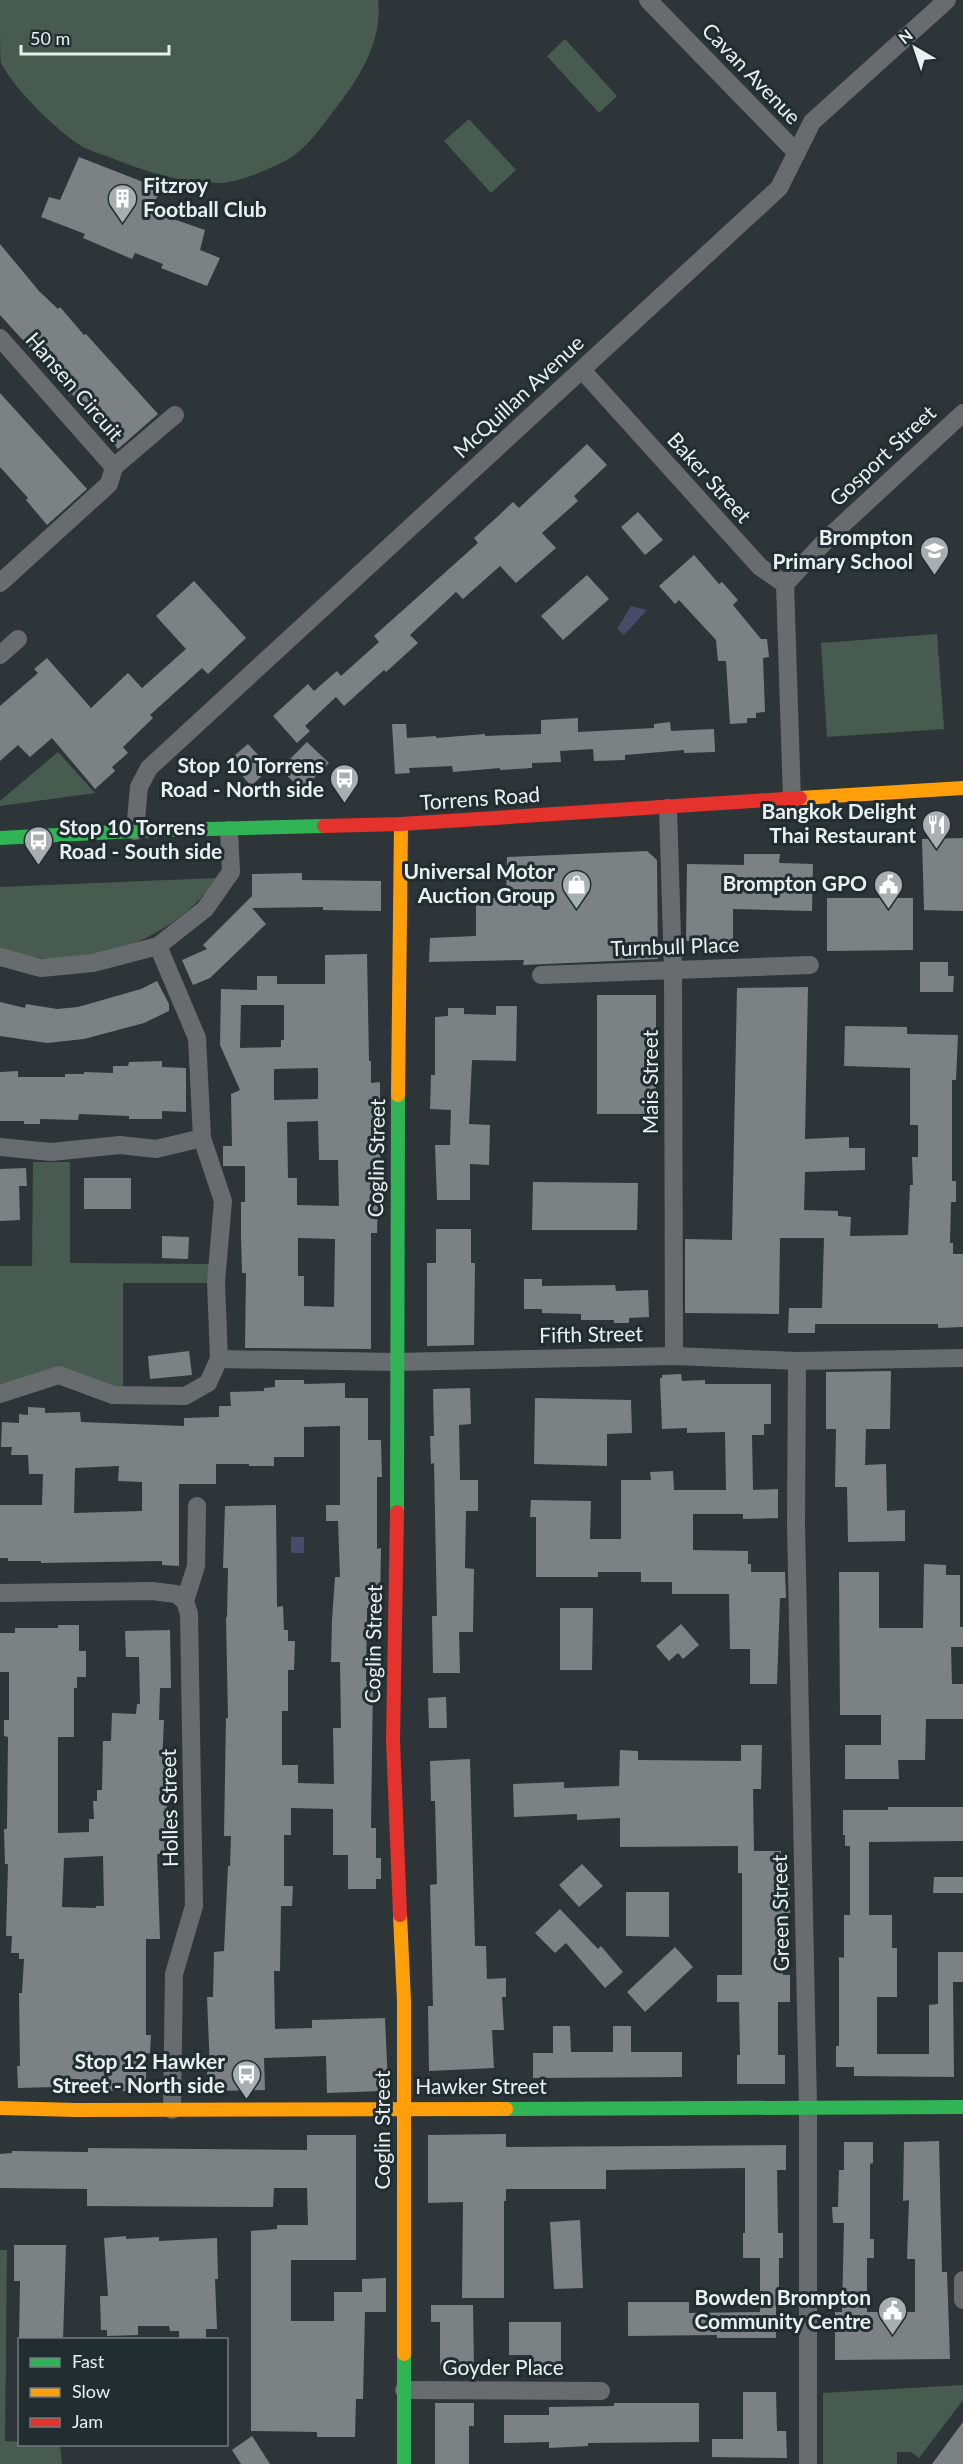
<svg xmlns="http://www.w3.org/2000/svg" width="963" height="2464" font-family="Lato,sans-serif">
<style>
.green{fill:#485b51}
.water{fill:#474d68}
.building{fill:#7c8184;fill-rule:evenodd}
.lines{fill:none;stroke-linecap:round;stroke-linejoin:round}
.street{stroke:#686c6e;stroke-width:18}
.fast{stroke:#30b455;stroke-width:14}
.slow{stroke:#ff9f0a;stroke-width:14}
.jam{stroke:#e5322d;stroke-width:14}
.labels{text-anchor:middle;stroke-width:6;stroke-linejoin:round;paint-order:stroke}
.street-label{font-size:21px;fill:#e8f0f2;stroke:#212d31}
.poi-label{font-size:21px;font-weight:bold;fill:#e8f0f2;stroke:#212d31;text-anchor:end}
</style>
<rect width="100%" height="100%" fill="#2e3538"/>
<g class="green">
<path d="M0 0H378C383 36 363 72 342 100 324 122 309 149 283 162 264 171 240 182 219 183 180 183 144 171 109 157 101 154 91 151 83 147 58 132 14 89 1 63 0 55 0 12 0 0Z"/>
<polygon points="565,39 617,96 599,113 547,56"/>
<polygon points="469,119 516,170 491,193 444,141"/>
<polygon points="937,634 944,729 827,737 821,643"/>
<polygon points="58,752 95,793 0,806 0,801"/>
<path d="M216 878C186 927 116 959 60 959 39 959 20 955 0 951V887Z"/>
<polygon points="33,1162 70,1162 70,1263 209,1264 209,1283 123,1283 123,1387 110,1389 58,1373 0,1389 0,1266 32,1266"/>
<polygon points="0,2250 7,2250 5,2441 19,2442 20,2444 60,2445 62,2464 0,2464"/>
<polygon points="963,2385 963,2400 919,2458 911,2452 897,2452 897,2464 823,2464 823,2393"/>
</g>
<g class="water">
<polygon points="631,606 647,610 624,635 617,629"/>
<rect x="291" y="1537" width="13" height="16"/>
</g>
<g class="building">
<polygon points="79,157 161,189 150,211 205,230 200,250 220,258 207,286 161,268 163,264 135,253 132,259 83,238 85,234 41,217 49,197 60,200"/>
<polygon points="0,244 39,291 58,309 60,307 84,335 86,334 158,414 118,449 72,394 69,396 32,350 0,315"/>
<polygon points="0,393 87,489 47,525 26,500 28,498 0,467"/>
<polygon points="587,444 607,465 574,496 578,501 542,533 556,548 516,583 500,566 463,599 456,592 410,635 418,643 386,672 384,670 344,706 336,697 305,726 310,731 297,743 273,716 308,684 314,691 337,671 341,676 379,642 374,636 478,543 474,538 496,518 513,502 519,508"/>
<polygon points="638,512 663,540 645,555 621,527"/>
<polygon points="694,555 719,584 722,582 738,600 733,605 761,639 767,639 769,657 763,658 765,712 756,713 756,718 747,718 747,723 730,724 726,661 718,661 716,640 679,600 675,604 659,586"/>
<polygon points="587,575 609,599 563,640 541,616"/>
<polygon points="194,581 246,638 208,674 202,668 150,715 153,718 123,747 128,753 112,767 115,771 95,789 52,738 30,757 18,745 0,761 0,706 38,673 34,669 47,658 91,708 128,673 142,688 186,649 156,616"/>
<polygon points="578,718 578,732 654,728 654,724 670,722 671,731 714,729 715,752 684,753 684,750 625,755 625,760 594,761 593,749 560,751 561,762 532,763 532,768 500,770 500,768 453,772 452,766 409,768 410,773 395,774 392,724 406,724 407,738 436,736 436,738 485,734 485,736 541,734 541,720"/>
<polygon points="307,742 329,763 302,790 280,769"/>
<polygon points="248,744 270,768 251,786 229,760"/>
<polygon points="963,838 963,911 924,910 922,839"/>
<polygon points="647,851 657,860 658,959 523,965 524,960 429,962 430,938 476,936 476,899 506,897 507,857"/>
<polygon points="744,854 780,854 779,863 813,864 812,911 733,909 733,941 686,941 687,864 744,865"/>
<polygon points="302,873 302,880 381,881 381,911 323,910 323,907 252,908 266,924 210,978 193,985 182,960 207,949 203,945 252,896 252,874"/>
<polygon points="827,898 913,898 913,950 827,951"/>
<path d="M367 954 369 1061H371V1083L380 1082V1148L381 1175H383L382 1203H378L377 1233H371V1349L245 1348 246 1273H242L241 1236V1202H245V1166H223V1146H232L231 1094 240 1090 220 1045 221 989 257 990V976H277V984H325V955ZM241 1005H284V1040H281V1047L240 1048ZM318 1068V1099L274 1100V1069ZM318 1121 319 1160H338L339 1206 297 1205V1178H288L287 1122ZM298 1238 335 1239 334 1307 304 1306V1276H298Z"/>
<polygon points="920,962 948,962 948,976 954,976 953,992 920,992"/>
<polygon points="157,981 169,1004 169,1011 144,1023 84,1039 47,1043 0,1036 0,1002 25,1008 26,1004 57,1009 78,1007 141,989"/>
<polygon points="808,987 805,1139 849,1137 849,1148 865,1148 865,1170 805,1172 804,1210 838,1211 838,1216 851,1217 850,1236 908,1235 910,1185 913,1185 912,1157 918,1157 918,1125 910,1125 910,1068 844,1066 845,1026 907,1027 907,1034 958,1035 956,1080 952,1080 952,1181 956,1181 956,1202 951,1202 950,1243 953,1243 953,1254 963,1254 963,1327 938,1328 938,1324 815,1324 815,1333 788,1333 789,1308 822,1308 824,1238 780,1238 779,1314 685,1313 685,1239 732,1240 737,988"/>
<rect x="597" y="995" width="59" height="119"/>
<polygon points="496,1006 517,1006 516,1061 472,1060 469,1124 490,1125 489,1165 470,1164 470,1200 437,1200 435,1145 450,1145 451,1110 430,1109 431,1075 435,1075 435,1017 448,1016 448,1008 464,1008 464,1014 496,1015"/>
<polygon points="162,1061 162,1067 186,1068 186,1112 162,1111 162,1119 129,1119 129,1116 79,1114 78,1120 40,1119 40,1124 24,1124 24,1121 0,1121 0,1072 18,1071 18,1077 65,1077 65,1074 84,1074 84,1072 113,1073 113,1066 128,1066 129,1062"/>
<polygon points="26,1168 27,1186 19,1186 20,1220 0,1221 0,1169"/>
<rect x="84" y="1178" width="47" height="31"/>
<polygon points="533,1182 638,1183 637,1230 532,1230"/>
<polygon points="436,1229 471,1229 471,1263 475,1263 474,1345 427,1346 427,1263 436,1263"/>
<polygon points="162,1236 189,1237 188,1259 162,1258"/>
<polygon points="524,1279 542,1279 542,1286 615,1285 616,1291 648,1290 649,1317 629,1318 629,1323 614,1323 614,1320 581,1320 581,1314 542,1313 542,1309 524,1309"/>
<polygon points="189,1351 192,1375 150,1379 148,1356"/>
<polygon points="891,1371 890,1429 866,1429 865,1465 886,1464 887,1511 905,1510 905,1541 848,1542 847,1487 835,1487 836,1429 826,1429 826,1372"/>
<polygon points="681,1374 682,1381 705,1380 705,1384 771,1384 771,1424 764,1424 764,1435 752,1435 753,1490 778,1489 778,1518 743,1519 743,1514 693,1514 693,1550 748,1551 748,1564 751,1564 751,1572 785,1572 786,1598 780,1598 777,1684 750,1684 750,1649 730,1649 729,1594 672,1594 672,1582 641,1582 641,1572 598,1572 598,1577 536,1577 536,1517 530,1517 531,1500 591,1501 590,1539 621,1539 621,1480 651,1480 650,1472 673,1471 674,1490 726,1490 725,1432 687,1433 687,1428 662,1429 660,1378 662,1378 662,1375"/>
<path d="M275 1380H304V1384L345 1383V1398H368V1440H381L382 1477H377V1549L381 1548 380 1608H367L366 1681H373L371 1828H376V1858H381V1879H376V1889H348V1855H333V1809L291 1808V1835H284V1886H293L292 1906H281L280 1971H274L275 2029 312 2028V2020L385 2018 388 2084 382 2091 327 2093 326 2056 264 2058 265 2090 208 2091 207 2071H210L207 1997H213L214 1952 224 1951 228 1866H230L231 1836H224L226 1718H228L226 1617H227L228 1568H223L225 1506 276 1505 277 1607 283 1606 284 1630H288V1641H295L294 1670H288V1711H282V1765H298V1783L334 1784 333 1728H341L340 1662H331L332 1620 335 1577H340L338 1521H326V1505H340V1426L304 1427V1457H274V1466H249V1464H216V1484H179V1566L162 1565V1561L41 1563V1561H8V1558H0V1505H42L43 1474H29L28 1455H11L12 1447H1L2 1422 19 1423V1414L28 1415V1407L45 1408V1413L80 1412 81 1422 184 1426V1418L219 1417V1406H231L230 1392 264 1391V1388L275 1387ZM119 1466 118 1481 142 1482V1511L74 1513 75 1468Z"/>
<polygon points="470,1388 471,1424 459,1425 460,1480 478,1480 478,1511 466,1511 465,1568 474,1569 473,1632 459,1632 460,1673 433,1673 432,1616 437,1616 434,1463 431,1464 430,1436 434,1436 433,1389"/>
<polygon points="535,1398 631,1400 632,1433 607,1434 607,1466 534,1464"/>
<polygon points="924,1564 946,1565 946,1575 960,1575 960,1627 963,1627 963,1647 951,1647 952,1684 963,1684 963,1719 926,1719 925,1760 898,1760 899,1779 845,1779 845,1745 881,1745 881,1715 840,1715 839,1572 879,1572 879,1628 923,1628"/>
<polygon points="560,1608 593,1608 592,1670 560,1670"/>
<polygon points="681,1624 699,1645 683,1659 678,1653 669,1661 656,1646"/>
<path d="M58 1625H79V1651H86V1677H77V1688H74V1737H58V1833L89 1832V1819H94L93 1801H97V1790H102L103 1741H111L112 1713 136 1714 137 1704H140L139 1657H126L125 1631 170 1630 171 1688H160L159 1720H164L162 1764H167V1854H157L160 1939H146V2035H151L150 2053 146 2054V2091H91V2086L18 2088 17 2066H20L19 1993H22L24 1959H19V1953H11L12 1936H6L8 1864H5L4 1829H7L8 1737 4 1736V1720H9V1672H0V1633H15V1628H58ZM103 1856 104 1906H96V1908L62 1907 64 1858Z"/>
<polygon points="446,1697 447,1728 429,1728 428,1698"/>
<polygon points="741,1745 762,1745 761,1789 753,1789 754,1851 781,1851 780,1884 790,1884 790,1913 783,1913 783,1975 790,1975 790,2002 778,2002 778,2055 785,2055 785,2084 737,2084 737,2055 740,2055 739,2002 717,2002 717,1975 742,1975 742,1873 738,1873 738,1846 620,1847 620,1818 577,1820 577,1814 514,1817 513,1784 564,1782 564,1788 619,1786 620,1750 638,1751 638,1760 741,1761"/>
<polygon points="470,1759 475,1946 486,1946 487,1979 506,1978 506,1997 502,1997 504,2030 492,2030 494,2068 429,2071 428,2006 433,2006 430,1885 437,1884 435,1801 431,1801 430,1761"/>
<polygon points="888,1807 963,1807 963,1841 869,1842 869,1915 892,1915 892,1948 897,1948 897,1997 877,1997 877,2054 929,2054 929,2005 938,2004 938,1952 963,1952 963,1982 953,1982 954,2077 854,2076 854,2067 836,2067 836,2046 839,2046 839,1957 844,1958 844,1915 850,1915 850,1846 845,1846 845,1835 843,1835 843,1810 888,1810"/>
<polygon points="582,1864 603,1886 579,1907 559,1885"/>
<polygon points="934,1877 963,1877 963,1893 933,1893"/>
<polygon points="626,1892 669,1892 669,1937 626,1936"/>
<polygon points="560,1909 598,1949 601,1946 623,1972 605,1988 566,1943 555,1953 535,1933"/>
<polygon points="675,1947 693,1967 645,2012 627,1992"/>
<polygon points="553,2026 570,2026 571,2052 613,2052 613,2026 631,2026 631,2052 682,2052 682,2077 533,2078 533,2053 553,2053"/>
<polygon points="506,2134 506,2147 786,2145 786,2170 777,2170 778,2233 783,2233 783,2258 779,2258 779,2301 776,2301 776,2338 717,2338 717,2335 628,2336 628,2302 689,2302 689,2313 760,2312 760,2258 743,2258 743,2233 745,2233 745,2168 606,2170 606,2189 506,2189 506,2201 504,2201 504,2298 462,2298 463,2202 428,2203 428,2135"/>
<polygon points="307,2135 356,2135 356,2260 291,2260 291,2321 334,2321 334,2292 362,2292 362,2279 386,2278 386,2312 365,2312 363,2399 356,2399 355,2437 317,2437 317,2432 251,2431 251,2231 277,2229 277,2225 308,2225 307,2188 274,2188 273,2207 87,2206 87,2189 0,2188 0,2154 12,2153 12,2151 88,2152 88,2148 307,2150"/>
<polygon points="939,2141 942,2272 947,2272 950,2359 835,2360 835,2312 842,2312 844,2223 833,2223 832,2207 838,2207 839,2170 844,2170 844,2142 873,2142 873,2163 870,2164 870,2239 874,2239 874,2258 867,2258 867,2312 915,2312 915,2259 907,2259 909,2200 903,2201 904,2142"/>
<polygon points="580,2220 583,2288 554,2289 550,2222"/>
<polygon points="126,2236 126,2239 159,2237 159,2241 217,2238 218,2279 215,2279 217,2329 206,2329 206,2340 179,2340 179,2331 170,2331 169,2326 138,2326 138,2335 107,2336 107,2330 101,2330 100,2296 108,2296 104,2238"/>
<polygon points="14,2245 66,2245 63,2340 19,2340 20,2281 14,2281"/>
<polygon points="431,2305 473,2305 474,2369 440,2369 440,2322 431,2322"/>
<polygon points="509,2322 561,2322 561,2366 531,2366 532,2355 509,2355"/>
<polygon points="743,2392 776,2392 777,2431 786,2431 787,2458 712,2457 712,2439 743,2439"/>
<polygon points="435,2403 474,2403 474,2426 469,2426 469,2464 435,2464"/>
<polygon points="614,2403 699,2403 699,2442 588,2443 588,2446 549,2448 549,2442 504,2443 504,2415 549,2415 549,2407 614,2406"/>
<polygon points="963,2422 963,2464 932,2464"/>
<polygon points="252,2436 270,2464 241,2464 232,2450"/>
</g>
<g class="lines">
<g class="street">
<polyline points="648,0 797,153"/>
<polyline points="0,338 114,467"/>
<polyline points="582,370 760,567 785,584 792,800"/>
<polyline points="0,583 109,484 114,467 175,415"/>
<polyline points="785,584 828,538 963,413"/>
<polyline points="0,655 18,639"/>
<polyline points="668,808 673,969 674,1356"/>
<polyline points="135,831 139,787 149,768 779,188 812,122 947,0"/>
<polyline points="0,957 41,968 93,963 158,946 205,909 231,872 229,830"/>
<polyline points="541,975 810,965"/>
<polyline points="0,1147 51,1152 120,1145 156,1149 202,1138"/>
<polyline points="219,1359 396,1362 674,1356 797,1361 963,1358"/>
<polyline points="797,1361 796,1524 808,2107 808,2464"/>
<polyline points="0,1394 59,1375 113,1395 185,1396 208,1383 219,1359 216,1282 223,1201 202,1138 197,1038 158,946"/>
<polyline points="0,1593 152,1591 176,1594 185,1601"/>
<polyline points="172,2110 174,1974 194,1906 189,1614 185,1601 196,1566 197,1506"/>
<polyline points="963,2300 963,2280"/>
<polyline points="404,2390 601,2391"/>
</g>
<g class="fast">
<polyline points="0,838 135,831 324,826"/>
<polyline points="397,1512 398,1095"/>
<polyline points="506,2109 963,2107"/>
<polyline points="404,2354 404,2464"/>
</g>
<g class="slow">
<polyline points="800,798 963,788"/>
<polyline points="398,1095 401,824"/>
<polyline points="400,1915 404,2001 404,2354"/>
<polyline points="0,2108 77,2110 506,2109"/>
</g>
<g class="jam">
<polyline points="324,826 401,824 800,798"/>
<polyline points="397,1512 393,1740 400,1915"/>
</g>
</g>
<defs>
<symbol id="building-pin" viewBox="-11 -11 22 30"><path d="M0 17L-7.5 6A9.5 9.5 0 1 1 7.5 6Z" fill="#a7afb1" stroke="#212d31"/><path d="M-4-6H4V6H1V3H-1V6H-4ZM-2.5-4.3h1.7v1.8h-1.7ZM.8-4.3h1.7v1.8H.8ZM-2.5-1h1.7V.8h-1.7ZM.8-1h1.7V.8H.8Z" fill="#fff"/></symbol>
<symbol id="school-pin" viewBox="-11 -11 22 30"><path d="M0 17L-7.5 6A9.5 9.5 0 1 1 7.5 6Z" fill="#a7afb1" stroke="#212d31"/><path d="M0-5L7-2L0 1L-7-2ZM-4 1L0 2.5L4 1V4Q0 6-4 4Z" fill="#fff"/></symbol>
<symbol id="bus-pin" viewBox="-11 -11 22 30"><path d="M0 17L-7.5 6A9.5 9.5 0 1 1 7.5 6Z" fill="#a7afb1" stroke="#212d31"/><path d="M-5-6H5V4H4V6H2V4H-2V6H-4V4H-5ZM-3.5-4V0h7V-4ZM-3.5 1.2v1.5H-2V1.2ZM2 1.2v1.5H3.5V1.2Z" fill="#fff"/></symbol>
<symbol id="restaurant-pin" viewBox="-11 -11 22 30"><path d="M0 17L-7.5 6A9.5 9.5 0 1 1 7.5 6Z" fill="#a7afb1" stroke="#212d31"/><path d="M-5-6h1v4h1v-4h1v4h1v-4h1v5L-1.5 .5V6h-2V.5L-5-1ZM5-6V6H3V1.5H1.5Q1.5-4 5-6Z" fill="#fff"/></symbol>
<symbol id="shop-pin" viewBox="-11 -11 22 30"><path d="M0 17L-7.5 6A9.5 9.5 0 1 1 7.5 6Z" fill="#a7afb1" stroke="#212d31"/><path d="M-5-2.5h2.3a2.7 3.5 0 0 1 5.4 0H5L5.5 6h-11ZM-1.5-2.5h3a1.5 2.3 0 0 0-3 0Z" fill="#fff"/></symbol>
<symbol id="civic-pin" viewBox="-11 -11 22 30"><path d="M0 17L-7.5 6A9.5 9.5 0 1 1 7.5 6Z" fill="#a7afb1" stroke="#212d31"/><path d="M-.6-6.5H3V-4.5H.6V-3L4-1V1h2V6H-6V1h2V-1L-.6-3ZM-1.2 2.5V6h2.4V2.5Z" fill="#fff"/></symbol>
</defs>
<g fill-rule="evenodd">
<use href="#building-pin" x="106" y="182" width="33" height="45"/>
<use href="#school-pin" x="918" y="534" width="33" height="45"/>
<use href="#bus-pin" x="328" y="762" width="33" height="45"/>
<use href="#restaurant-pin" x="920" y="808" width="33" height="45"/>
<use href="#bus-pin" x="22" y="824" width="33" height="45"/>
<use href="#shop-pin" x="560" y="868" width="33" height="45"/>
<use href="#civic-pin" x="872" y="868" width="33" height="45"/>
<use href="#bus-pin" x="230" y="2058" width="33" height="45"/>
<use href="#civic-pin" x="876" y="2294" width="33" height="45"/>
</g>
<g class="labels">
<g class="street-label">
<text transform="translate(751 74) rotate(46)" y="7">Cavan Avenue</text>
<text transform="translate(74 387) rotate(49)" y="7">Hansen Circuit</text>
<text transform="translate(519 397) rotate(-43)" y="7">McQuillan Avenue</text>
<text transform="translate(883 456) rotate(-43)" y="7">Gosport Street</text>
<text transform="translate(709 478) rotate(48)" y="7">Baker Street</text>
<text transform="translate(480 799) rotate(-4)" y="7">Torrens Road</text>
<text transform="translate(675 947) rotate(-2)" y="7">Turnbull Place</text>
<text transform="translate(651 1082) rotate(-90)" y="7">Mais Street</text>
<text transform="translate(377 1158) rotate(-89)" y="7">Coglin Street</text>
<text transform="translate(591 1335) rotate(-1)" y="7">Fifth Street</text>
<text transform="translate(374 1644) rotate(-89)" y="7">Coglin Street</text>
<text transform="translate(170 1808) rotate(-91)" y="7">Holles Street</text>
<text transform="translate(781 1913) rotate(-91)" y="7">Green Street</text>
<text x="481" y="2094">Hawker Street</text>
<text transform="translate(383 2130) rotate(-90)" y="7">Coglin Street</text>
<text x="503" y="2375">Goyder Place</text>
</g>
<g class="poi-label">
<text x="143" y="193" text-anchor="start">Fitzroy<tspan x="143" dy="24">Football Club</tspan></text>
<text x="913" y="545">Brompton<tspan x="913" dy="24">Primary School</tspan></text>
<text x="324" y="773">Stop 10 Torrens<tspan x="324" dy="24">Road - North side</tspan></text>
<text x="916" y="819">Bangkok Delight<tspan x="916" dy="24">Thai Restaurant</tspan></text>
<text x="59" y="835" text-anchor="start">Stop 10 Torrens<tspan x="59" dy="24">Road - South side</tspan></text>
<text x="555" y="879">Universal Motor<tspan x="555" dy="24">Auction Group</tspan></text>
<text x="867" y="891">Brompton GPO</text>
<text x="225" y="2069">Stop 12 Hawker<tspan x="225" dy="24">Street - North side</tspan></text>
<text x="871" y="2305">Bowden Brompton<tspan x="871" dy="24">Community Centre</tspan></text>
</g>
</g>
<rect x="18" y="2338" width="210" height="108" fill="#212d31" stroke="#717b7e" stroke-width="1.5"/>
<rect x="30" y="2358" width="30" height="9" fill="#30b455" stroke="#717b7e" stroke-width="1.5"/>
<text x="72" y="2368" font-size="18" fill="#e8f0f2">Fast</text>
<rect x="30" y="2388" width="30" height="9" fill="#ff9f0a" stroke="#717b7e" stroke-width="1.5"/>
<text x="72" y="2398" font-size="18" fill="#e8f0f2">Slow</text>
<rect x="30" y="2418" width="30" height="9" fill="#e5322d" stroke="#717b7e" stroke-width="1.5"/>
<text x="72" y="2428" font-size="18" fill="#e8f0f2">Jam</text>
<g transform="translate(915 48) rotate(321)" stroke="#212d31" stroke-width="4.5" paint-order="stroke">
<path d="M0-4.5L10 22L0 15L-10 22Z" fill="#e8f0f2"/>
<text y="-9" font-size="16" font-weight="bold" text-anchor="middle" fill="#e8f0f2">N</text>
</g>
<path d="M21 45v9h148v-9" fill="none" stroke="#e8f0f2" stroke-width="3"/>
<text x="30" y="45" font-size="18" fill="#e8f0f2" stroke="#212d31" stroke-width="4.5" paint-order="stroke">50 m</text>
</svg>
